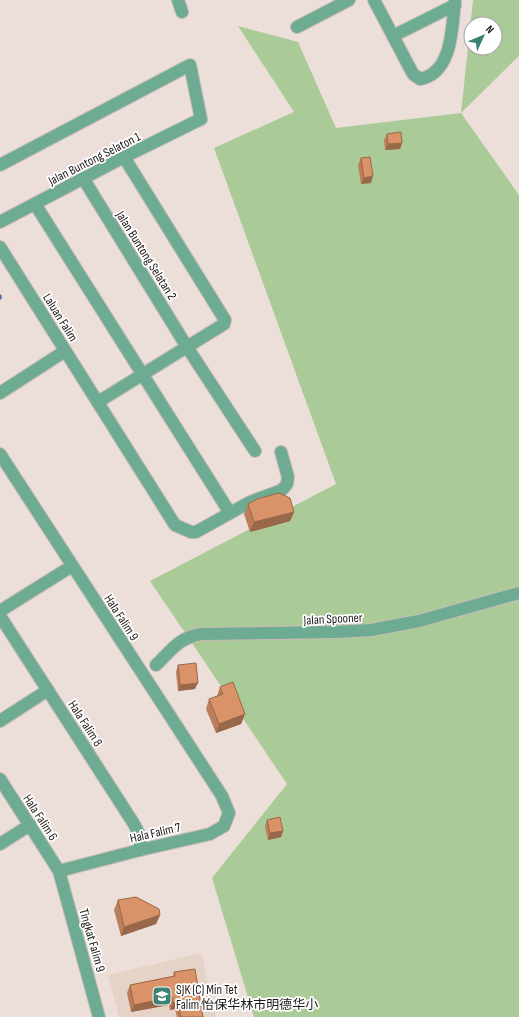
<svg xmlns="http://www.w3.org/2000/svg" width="519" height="1017" font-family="'Sofia Sans Condensed','Noto Sans SC',sans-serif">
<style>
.built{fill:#e6d3c7}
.green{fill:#aacb97;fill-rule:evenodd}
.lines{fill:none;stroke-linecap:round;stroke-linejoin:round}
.stream{stroke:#556d98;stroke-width:3.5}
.minor-casing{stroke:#c7bbb6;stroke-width:14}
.minor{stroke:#6dab93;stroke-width:12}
.wall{fill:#bb7e5a}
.shaded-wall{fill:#99674a}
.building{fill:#da9369;stroke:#99674a}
.labels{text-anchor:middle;stroke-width:3.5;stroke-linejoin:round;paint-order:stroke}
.street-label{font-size:13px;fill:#1c1816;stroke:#fff}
.poi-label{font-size:13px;fill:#1c1816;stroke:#fff;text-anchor:start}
</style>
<rect width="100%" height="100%" fill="#ecdfd9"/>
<polygon class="built" points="201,953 216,1017 119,1017 108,975"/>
<path class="green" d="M473 0H519V56L461 113 519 195V1017H254L212 878 287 784 150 581 336 484 214 148 294 112 238 26 298 42 336 128 461 113ZM471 24H495V48H471Z"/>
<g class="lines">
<polyline class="stream" points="0,296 0,298"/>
<defs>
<g id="minor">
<polyline points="178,0 182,12"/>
<path d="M374 0 413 74 420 79C453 73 452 26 455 0"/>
<polyline points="297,27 349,0"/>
<polyline points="393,36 455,5"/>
<polyline points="0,165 190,65 201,119 124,157 0,222"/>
<polyline points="83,178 187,347 255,451"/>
<polyline points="35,204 230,513"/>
<polyline points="0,247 175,525 191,532 196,532 250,502 282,490 287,484 288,477 281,452"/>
<polyline points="0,393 65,351"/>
<polyline points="98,402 224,324 225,320 124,157"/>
<polyline points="0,454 222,796 229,813 224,826 210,834 140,850 59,871"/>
<polyline points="0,611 72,566"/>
<polyline points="0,616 134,824 140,836 140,850"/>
<path d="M156 665C172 650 178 638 201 634L336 632 371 630 419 621 519 593"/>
<polyline points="0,721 48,690"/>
<polyline points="0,779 59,871 99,1017"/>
<polyline points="0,844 30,825"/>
</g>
</defs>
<use href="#minor" class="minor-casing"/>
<use href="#minor" class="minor"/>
</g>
<g class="wall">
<polygon points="387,134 402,143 400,149 385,150 384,140"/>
<polygon points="361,158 371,183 361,184 358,165"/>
<polygon points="248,504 294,512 290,521 250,532 244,514"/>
<polygon points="178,665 195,689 178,691 176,672"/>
<polygon points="220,687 245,714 241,724 216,733 206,709 209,699 217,696"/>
<polygon points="267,820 283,831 281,837 268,840 265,826"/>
<polygon points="118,900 160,915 156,924 121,936 114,910"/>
<polygon points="174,972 203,1017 177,1017 175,1009 170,1010 169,1005 131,1012 127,993 130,985 173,976"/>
</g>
<g class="shaded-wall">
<polygon points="402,143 400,149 385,150 388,144"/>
<polygon points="373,176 371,183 361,184 364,178"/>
<polygon points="294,512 290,521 250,532 254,522"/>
<polygon points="198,683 195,689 178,691 180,685"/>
<polygon points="245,714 241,724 216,733 219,724"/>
<polygon points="283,831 281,837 268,840 270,833"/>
<polygon points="160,915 156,924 121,936 124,927"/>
<polygon points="172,997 169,1005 131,1012 134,1005"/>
<polygon points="178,1002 175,1009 170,1010 173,1003"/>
</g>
<g class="building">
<polygon points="401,132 402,143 388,144 387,134"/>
<polygon points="370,157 373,176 364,178 361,158"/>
<polygon points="279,493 290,498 294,512 254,522 248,504 257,499"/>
<polygon points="196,663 198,683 180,685 178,665"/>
<polygon points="233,682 245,714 219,724 209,699 223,694 220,687"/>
<polygon points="280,817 283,831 270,833 267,820"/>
<polygon points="136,897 159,909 160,915 124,927 118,900"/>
<polygon points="195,969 203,1017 181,1017 178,1002 173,1003 172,997 134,1005 130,985 175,976 174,972"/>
</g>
<defs>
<symbol id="school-square" viewBox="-11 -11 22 22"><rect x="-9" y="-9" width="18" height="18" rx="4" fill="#3e8275" stroke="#fff"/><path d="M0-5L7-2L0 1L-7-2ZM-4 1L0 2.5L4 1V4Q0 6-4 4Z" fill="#fff"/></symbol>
</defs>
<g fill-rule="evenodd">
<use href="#school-square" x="151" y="985" width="22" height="22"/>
</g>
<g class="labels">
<g class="street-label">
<text transform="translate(94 158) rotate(-27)" y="5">Jalan Buntong Selaton 1</text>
<text transform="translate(147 255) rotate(58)" y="5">Jalan Buntong Selatan 2</text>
<text transform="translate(61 317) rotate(58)" y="5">Laluan Falim</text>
<text transform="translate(122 617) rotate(57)" y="5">Hala Falim 9</text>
<text transform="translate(333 618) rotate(-3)" y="5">Jalan Spooner</text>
<text transform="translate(86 723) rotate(57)" y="5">Hala Falim 8</text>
<text transform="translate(41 817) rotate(57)" y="5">Hala Falim 6</text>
<text transform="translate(155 832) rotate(-13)" y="5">Hala Falim 7</text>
<text transform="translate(93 940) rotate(74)" y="5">Tingkat Falim 9</text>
</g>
<g class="poi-label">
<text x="176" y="994">SJK (C) Min Tet<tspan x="176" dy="15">Falim 怡保华林市明德华小</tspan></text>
</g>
</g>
<g transform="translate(483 36) rotate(46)"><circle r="19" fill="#ffffff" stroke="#a4a3a2"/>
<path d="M0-3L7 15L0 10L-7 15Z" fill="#3e8275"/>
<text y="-6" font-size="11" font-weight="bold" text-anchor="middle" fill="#1c1816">N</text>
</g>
</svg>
